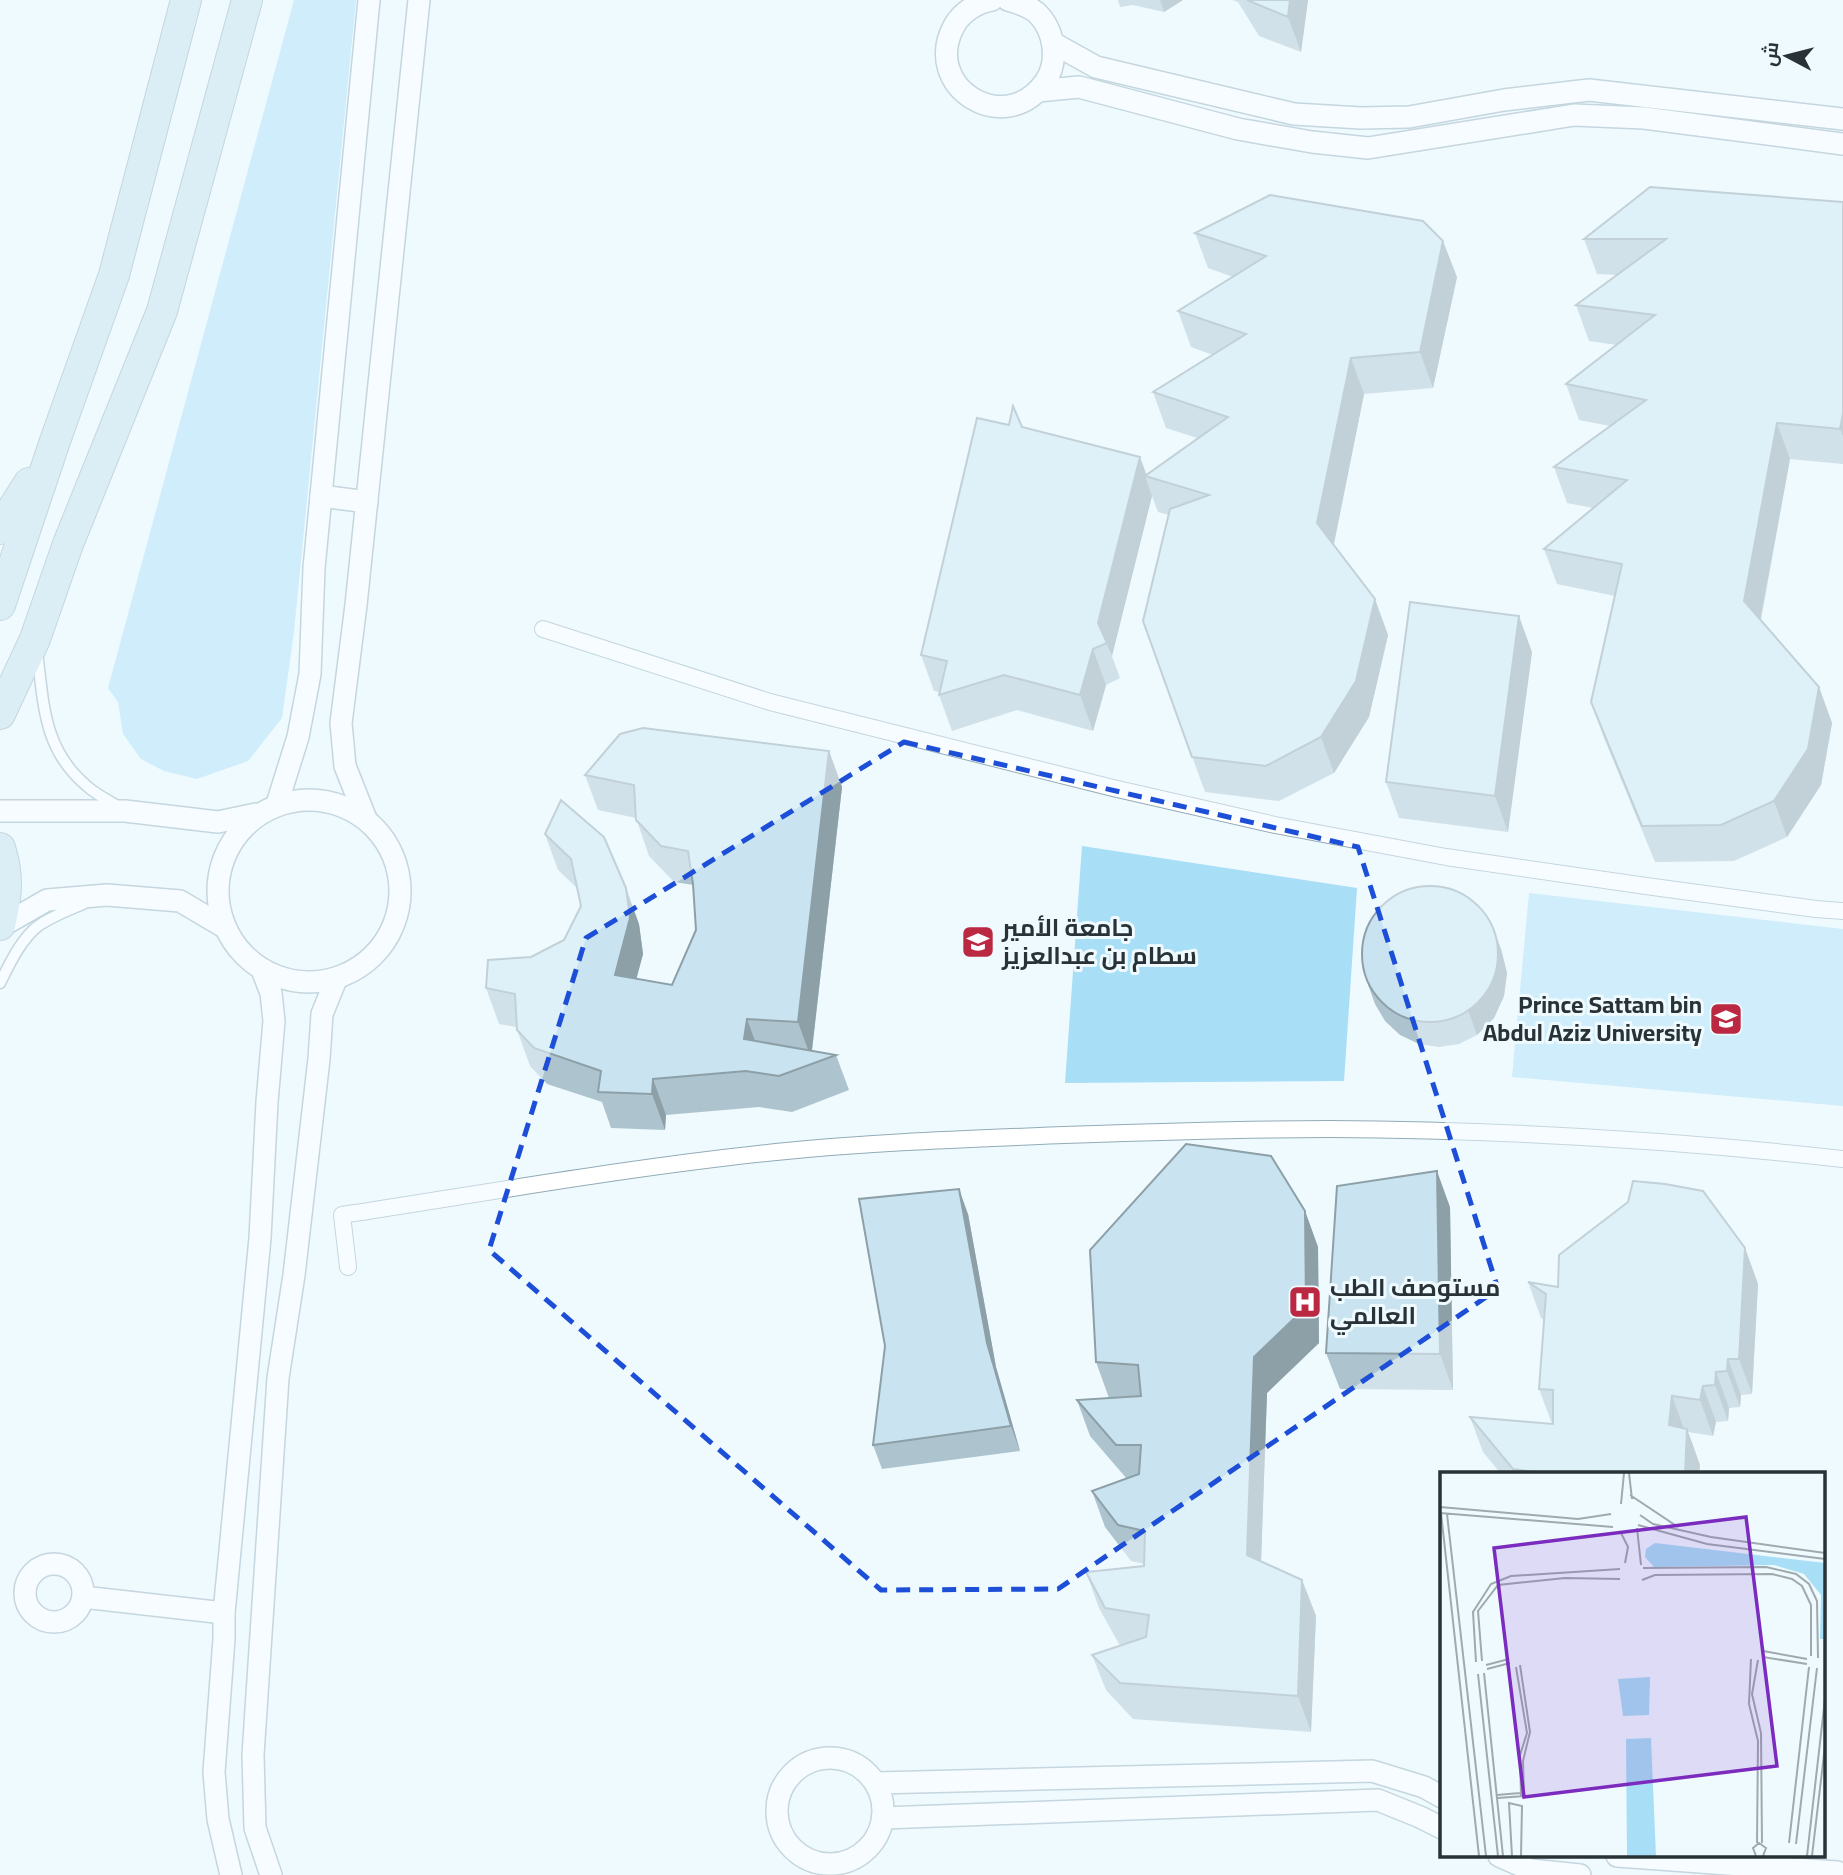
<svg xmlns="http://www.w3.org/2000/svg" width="1843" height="1875" font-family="Georgia,Cairo,serif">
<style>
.green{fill:#a8def6}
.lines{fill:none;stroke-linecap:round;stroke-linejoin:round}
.service-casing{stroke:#92abb7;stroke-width:13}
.pedestrian-casing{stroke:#92abb7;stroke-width:18}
.minor-casing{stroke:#92abb7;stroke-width:24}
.secondary-casing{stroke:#92abb7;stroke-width:32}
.service{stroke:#fff;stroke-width:10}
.pedestrian{stroke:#fff;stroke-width:16}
.minor{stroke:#fff;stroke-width:21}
.secondary{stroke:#c3dfe9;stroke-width:30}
.wall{fill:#adc4ce}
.shaded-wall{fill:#8da0a8}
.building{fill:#c9e4f0;stroke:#8da0a8;stroke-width:2}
.marked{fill:none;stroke:#1d4ed8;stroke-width:5;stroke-dasharray:14 9;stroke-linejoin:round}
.labels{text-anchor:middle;stroke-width:6;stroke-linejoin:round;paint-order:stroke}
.poi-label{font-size:24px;font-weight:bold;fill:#283237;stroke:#effaff;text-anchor:start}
.inset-road{fill:none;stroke:#9faaaf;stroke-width:2}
.view{fill:#7b2cbf;fill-opacity:0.15;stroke:#7b2cbf;stroke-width:3.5}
.inset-edge{fill:none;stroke:#283237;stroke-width:3.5}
</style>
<rect width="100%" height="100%" fill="#effaff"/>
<g class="green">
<polygon points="294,0 356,0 294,632 282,718 248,761 197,779 164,771 141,759 123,734 118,702 108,688"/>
<polygon points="1082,846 1357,888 1344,1081 1065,1083"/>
<polygon points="1529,893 1843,929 1843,1106 1512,1077"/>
</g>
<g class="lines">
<defs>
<g id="service">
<path d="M37 652C44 705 43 750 88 787 97 795 110 801 120 808"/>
<path d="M0 983C9 965 21 939 38 926 51 917 68 910 83 904"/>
</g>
<g id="pedestrian">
<polyline points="543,629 770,702 1113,788 1275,825 1446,857 1646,886 1816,909 1843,911"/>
<path d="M348 1267 342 1215C486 1193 631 1167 776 1152 872 1142 968 1139 1064 1135 1152 1132 1240 1129 1329 1129 1500 1130 1673 1140 1843 1159"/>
</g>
<g id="minor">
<path d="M992 0C977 2 961 13 954 26 921 87 1005 139 1045 82 1059 62 1055 31 1037 13 1029 6 1018 3 1008 0"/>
<polyline points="1053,43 1096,67 1294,114 1361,118 1409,117 1504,100 1589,90 1843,119"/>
<polyline points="1038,91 1079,87 1238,129 1312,142 1368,148 1574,115 1644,118 1843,144"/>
<polyline points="321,496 367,502"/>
<circle cx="309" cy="891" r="91"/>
<polyline points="277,804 298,737 310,674 314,568 369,0"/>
<polyline points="0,811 125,811 218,822 256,814"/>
<polyline points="366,819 345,766 341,723 356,605 419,0"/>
<polyline points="0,927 47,900 107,895 180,901 224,927"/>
<circle cx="54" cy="1593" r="29"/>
<polyline points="83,1597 224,1613"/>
<circle cx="830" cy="1811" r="53"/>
<polyline points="876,1783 1372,1771 1424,1787 1442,1797"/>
<polyline points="883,1818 1378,1800 1420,1817 1442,1828"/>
<polyline points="1499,1856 1531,1870 1580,1875"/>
<polyline points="1617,1856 1837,1872 1837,1875"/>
<polyline points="231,1875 218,1819 214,1772 224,1639 224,1613 260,1238 267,1102 274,1021 271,993 262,970"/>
<polyline points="271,1875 255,1828 253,1755 278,1378 294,1275 319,1059 322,1014 335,982"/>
</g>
<g id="secondary">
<polyline points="0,529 29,483"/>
<polyline points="0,605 55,441 114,275 186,0"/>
<polyline points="0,714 35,639 68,544 162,311 247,0"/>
<path d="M0 848C9 876 7 896 0 925"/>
</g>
</defs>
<use href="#service" class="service-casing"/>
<use href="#pedestrian" class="pedestrian-casing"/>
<use href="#minor" class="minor-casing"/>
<use href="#secondary" class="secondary-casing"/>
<use href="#service" class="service"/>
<use href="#pedestrian" class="pedestrian"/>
<use href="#minor" class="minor"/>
<use href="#secondary" class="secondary"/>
</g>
<g class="wall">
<polygon points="1118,0 1183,0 1164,12 1133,5 1120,7"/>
<polygon points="1232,0 1308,0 1301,52 1259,36 1238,2"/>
<polygon points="1843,202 1843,464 1790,459 1761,620 1819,687 1832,723 1821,785 1787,837 1734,861 1655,862 1604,738 1591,702 1615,596 1557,584 1544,549 1593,508 1567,503 1554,467 1610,426 1579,420 1566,384 1617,345 1589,341 1576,305 1617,275 1597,274 1584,239"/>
<polygon points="1195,233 1457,277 1433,388 1364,394 1333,544 1388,635 1369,717 1334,773 1279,801 1205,792 1143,621 1169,515 1158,512 1152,496 1112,656 1120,678 1106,685 1093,731 1017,710 952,731 939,695 939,692 934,691 921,655 1022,427 1146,475 1197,438 1166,428 1153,392 1213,355 1191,347 1178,311 1233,277 1208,268"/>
<polygon points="1532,652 1508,832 1399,818 1386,782"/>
<polygon points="829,751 842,787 812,1051 836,1055 849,1090 792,1112 759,1107 666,1115 665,1130 611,1128 602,1102 547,1084 530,1066 516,1027 499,1024 486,988 531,957 564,940 581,906 578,889 558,870 545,834 639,924 643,954 636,979 672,985 696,930 693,885 674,882 649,856 636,818 598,810 585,775"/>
<polygon points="1501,949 1507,973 1504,996 1494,1018 1477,1035 1459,1044 1439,1047 1419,1044 1400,1035 1385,1021 1375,1004 1366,979"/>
<polygon points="1450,1207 1453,1390 1340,1389 1326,1353"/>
<polygon points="1305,1211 1318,1247 1319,1343 1267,1393 1261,1562 1302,1580 1316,1616 1311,1732 1133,1719 1106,1690 1092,1655 1123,1645 1119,1644 1099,1608 1086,1572 1144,1566 1144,1564 1131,1561 1105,1527 1092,1491 1127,1479 1090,1436 1077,1400 1109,1398 1096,1362"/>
<polygon points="968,1214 996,1367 1020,1451 882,1469 873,1445"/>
<polygon points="1745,1248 1758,1284 1752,1394 1741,1395 1740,1407 1729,1408 1728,1421 1716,1422 1713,1436 1688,1432 1700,1465 1699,1474 1501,1474 1483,1452 1470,1417 1552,1424 1539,1389 1544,1320 1541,1318 1528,1282 1558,1287"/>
</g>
<g class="shaded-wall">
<polygon points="1160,0 1183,0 1164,12"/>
<polygon points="1290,0 1308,0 1301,52 1288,17"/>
<polygon points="1443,241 1457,277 1433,388 1420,352"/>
<polygon points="1351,358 1364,394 1331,559 1317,523"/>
<polygon points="1843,413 1843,436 1840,429"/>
<polygon points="1777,423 1790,459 1757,637 1744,601"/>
<polygon points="1140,457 1147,476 1145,476 1152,496 1112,656 1098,623"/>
<polygon points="1375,599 1388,635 1369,717 1334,773 1321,737"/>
<polygon points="1519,616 1532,652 1508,832 1495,796"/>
<polygon points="1093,649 1106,685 1093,731 1080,695"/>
<polygon points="1819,687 1832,723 1821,785 1787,837 1774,801"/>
<polygon points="829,751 842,787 811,1058 798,1022"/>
<polygon points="626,888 639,924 643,954 628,1011 615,975"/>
<polygon points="1492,925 1501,949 1507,973 1504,996 1494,1018 1477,1035 1468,1010"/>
<polygon points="747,1019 760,1055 744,1039"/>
<polygon points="653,1079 666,1115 665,1130 652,1094"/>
<polygon points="1437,1171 1450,1207 1453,1390 1440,1354"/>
<polygon points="959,1189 968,1214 996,1367 1020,1451 1011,1426 987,1343"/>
<polygon points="1305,1211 1318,1247 1319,1343 1267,1393 1260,1591 1247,1555 1254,1357"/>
<polygon points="1745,1248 1758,1284 1752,1394 1739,1359"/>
<polygon points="1728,1359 1741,1395 1740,1407 1727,1371"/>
<polygon points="1716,1372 1729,1408 1728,1421 1715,1385"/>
<polygon points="1703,1386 1716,1422 1713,1436 1700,1400"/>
<polygon points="1672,1396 1685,1432 1669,1425"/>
<polygon points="1687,1429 1700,1465 1699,1474 1685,1474"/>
<polygon points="1302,1580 1316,1616 1311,1732 1298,1696"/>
</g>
<g class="building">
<polygon points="1247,0 1290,0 1288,17"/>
<polygon points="1650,187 1843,202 1843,413 1840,429 1777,423 1744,601 1819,687 1808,749 1774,801 1721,825 1642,826 1591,702 1622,564 1544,549 1627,480 1554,467 1646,400 1566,384 1655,315 1576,305 1666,239 1584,239"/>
<polygon points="1270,195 1423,221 1443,241 1420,352 1351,358 1317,523 1375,599 1356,681 1321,737 1266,766 1192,757 1143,621 1170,509 1209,495 1145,476 1228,417 1153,392 1246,334 1178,311 1266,256 1195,233"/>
<polygon points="1013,406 1022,427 1140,457 1098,623 1107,643 1093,649 1080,695 1004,675 939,695 947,661 921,655 977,418 1009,425"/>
<polygon points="1410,602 1519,616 1495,796 1386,782"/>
<polygon points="643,728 829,751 798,1022 747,1019 744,1039 836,1055 779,1076 746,1071 653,1079 652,1094 598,1092 601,1071 534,1048 517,1030 515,994 486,988 488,960 531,957 564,940 581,906 571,859 545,834 561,800 604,837 626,888 630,918 615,975 672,985 696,930 693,884 688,851 661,846 636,820 634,785 585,775 620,734"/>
<circle cx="1430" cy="954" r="68"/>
<polygon points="1186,1144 1271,1156 1305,1211 1306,1307 1254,1357 1247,1555 1302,1580 1298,1696 1120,1683 1092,1655 1146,1637 1149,1615 1105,1608 1086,1572 1144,1566 1145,1531 1118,1525 1092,1491 1139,1474 1141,1445 1116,1445 1077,1400 1141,1396 1138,1365 1096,1362 1090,1250"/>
<polygon points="1437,1171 1440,1354 1326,1353 1337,1186"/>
<polygon points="1633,1181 1665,1184 1703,1191 1745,1248 1739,1359 1728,1359 1727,1371 1716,1372 1715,1385 1703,1386 1700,1400 1672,1396 1669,1425 1687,1429 1685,1474 1533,1474 1534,1472 1513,1469 1470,1417 1553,1424 1553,1390 1539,1389 1546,1294 1528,1282 1558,1287 1559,1255 1628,1202"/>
<polygon points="959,1189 987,1343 1011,1426 873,1445 885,1346 859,1199"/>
</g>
<path d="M0 0H1843V1875H0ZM904 742 1358 847 1498 1289 1058 1589 881 1590 489 1250 586 938Z" fill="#effaff" fill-opacity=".55" fill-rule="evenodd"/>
<path class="marked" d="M904 742 1358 847 1498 1289 1058 1589 881 1590 489 1250 586 938Z"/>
<defs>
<symbol id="university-square" viewBox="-11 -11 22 22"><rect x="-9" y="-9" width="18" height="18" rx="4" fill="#ba2941" stroke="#effaff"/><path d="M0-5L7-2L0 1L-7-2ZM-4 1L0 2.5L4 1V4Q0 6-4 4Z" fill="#fff"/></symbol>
<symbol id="hospital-square" viewBox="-11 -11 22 22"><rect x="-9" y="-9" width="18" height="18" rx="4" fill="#ba2941" stroke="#effaff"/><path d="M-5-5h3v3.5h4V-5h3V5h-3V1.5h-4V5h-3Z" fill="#fff"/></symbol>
</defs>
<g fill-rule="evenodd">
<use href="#university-square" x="959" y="923" width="38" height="38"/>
<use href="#university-square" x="1707" y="1000" width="38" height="38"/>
<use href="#hospital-square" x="1286" y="1283" width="38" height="38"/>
</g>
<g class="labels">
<g class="poi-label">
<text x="1002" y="936">جامعة الأمير<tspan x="1002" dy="28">سطام بن عبدالعزيز</tspan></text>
<text x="1702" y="1013" text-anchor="end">Prince Sattam bin<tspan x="1702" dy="28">Abdul Aziz University</tspan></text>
<text x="1330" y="1296">مستوصف الطب<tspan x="1330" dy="28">العالمي</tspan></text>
</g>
</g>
<g transform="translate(1440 1472)">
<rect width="385" height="385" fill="#effaff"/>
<path d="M215 71 385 91V167H380L381 123 364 102 334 93 214 95 205 85 206 77ZM210 205 209 243 183 244 178 207ZM211 266 216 384H187L186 267Z" fill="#a8def6"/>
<path class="inset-road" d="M189 1 192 27M190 23 238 55M181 32 184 1M0 35 138 47 171 42M0 41 173 55M1 41 39 384M7 42 46 384M200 43 213 52 271 65 385 81M198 53 267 72 385 87M197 56 201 93M181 61 188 75 185 91M203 96 326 95 356 102 369 112 377 129 378 186M202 108 215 103 332 102 352 107 362 114 371 133V184M323 179 367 187M323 185 367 192M311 187 309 232 318 269 317 371M318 188 312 222 321 261 322 371M42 189 38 139 58 113 125 106 180 107M36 190 33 140 51 112 71 104 180 97M46 193 69 187M76 195 87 261 80 283 81 324M47 197 70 191M44 201 63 384M38 202 58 384M57 323 80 321M58 326 84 324 83 289 90 260 80 193M349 371 369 195M356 372 377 196M72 384 69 331 82 334 81 384M316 384 313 376 319 371 326 376 323 384M367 384 385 227M372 384 385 274"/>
<path class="view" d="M306 45 337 294 84 325 54 76Z"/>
<rect width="385" height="385" class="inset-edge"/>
</g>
<g transform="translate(1787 56) rotate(277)" stroke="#effaff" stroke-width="5" paint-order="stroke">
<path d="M0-5L12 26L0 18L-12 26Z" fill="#283237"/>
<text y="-10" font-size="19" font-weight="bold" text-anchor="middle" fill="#283237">ش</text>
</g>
</svg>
